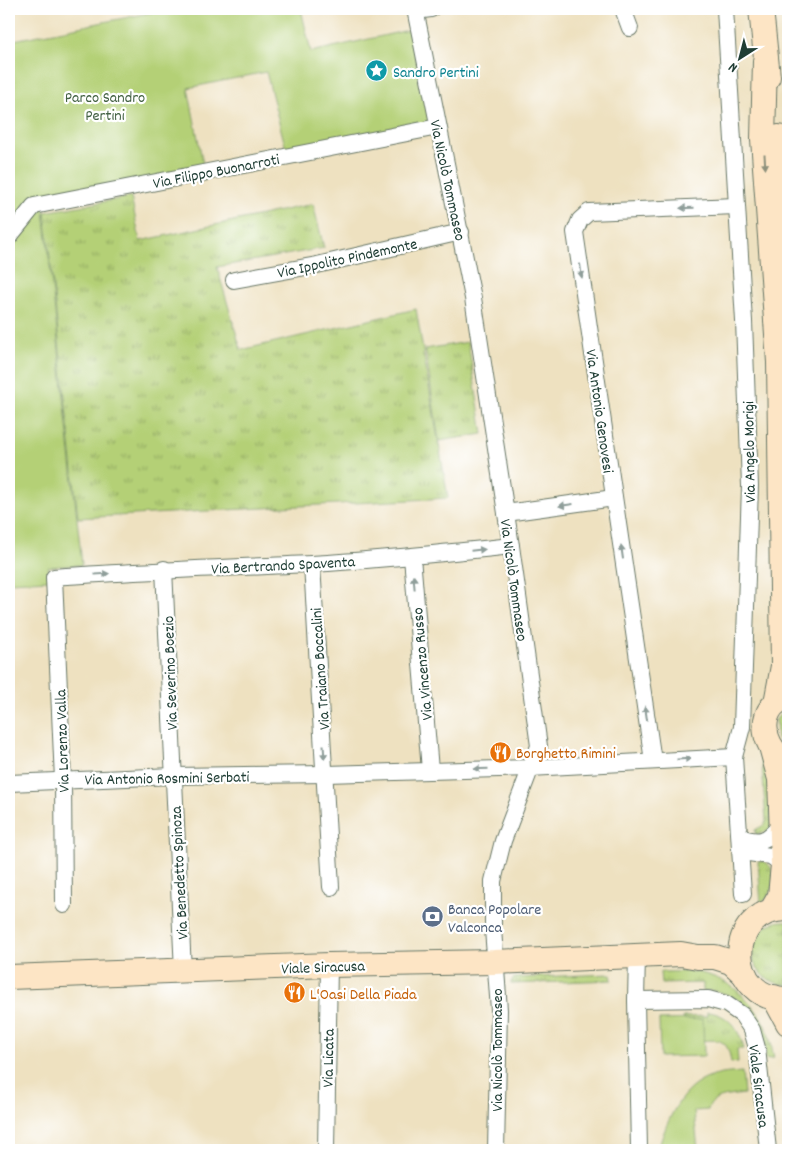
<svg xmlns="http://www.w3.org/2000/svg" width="797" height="1159" font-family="Dekko,sans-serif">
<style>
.grass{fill:url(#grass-tufts);stroke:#6a8655}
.green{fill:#b4d076;stroke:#6a8655}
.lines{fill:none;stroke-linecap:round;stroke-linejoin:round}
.street-casing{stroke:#677665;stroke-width:18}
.secondary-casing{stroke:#677665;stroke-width:26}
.street{stroke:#fff;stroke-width:16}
.secondary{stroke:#fde5c5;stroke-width:24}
.oneway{fill:#8e917c}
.oneway2{fill:#8f9e9a}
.labels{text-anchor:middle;stroke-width:4.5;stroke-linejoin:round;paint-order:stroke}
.culture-label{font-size:16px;fill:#0d838f;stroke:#fff;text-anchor:start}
.park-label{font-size:16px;fill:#446244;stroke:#fff}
.street-label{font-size:16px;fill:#1f3d34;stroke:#fff}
.food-label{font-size:16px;fill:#c56008;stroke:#fff;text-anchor:start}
.service-label{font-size:16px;fill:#4e5e75;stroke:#fff;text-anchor:start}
</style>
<defs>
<pattern id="grass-tufts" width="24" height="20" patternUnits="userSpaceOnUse" patternTransform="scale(1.25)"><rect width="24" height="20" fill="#b4d076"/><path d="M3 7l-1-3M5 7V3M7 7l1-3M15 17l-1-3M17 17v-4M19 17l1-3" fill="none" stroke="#92aa62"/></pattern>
</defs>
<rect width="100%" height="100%" fill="#fff"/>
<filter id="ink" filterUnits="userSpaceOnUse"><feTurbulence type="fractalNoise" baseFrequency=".02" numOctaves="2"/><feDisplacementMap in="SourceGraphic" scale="10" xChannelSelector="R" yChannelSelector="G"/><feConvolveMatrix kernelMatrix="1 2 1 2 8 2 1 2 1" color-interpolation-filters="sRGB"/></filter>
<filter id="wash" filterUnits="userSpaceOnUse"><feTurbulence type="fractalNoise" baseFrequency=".0096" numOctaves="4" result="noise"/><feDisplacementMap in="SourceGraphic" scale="20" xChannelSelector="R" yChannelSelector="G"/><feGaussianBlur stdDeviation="1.12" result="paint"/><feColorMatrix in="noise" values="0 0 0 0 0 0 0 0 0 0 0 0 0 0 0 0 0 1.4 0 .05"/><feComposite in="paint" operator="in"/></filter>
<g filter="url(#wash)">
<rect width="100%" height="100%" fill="#eee1c0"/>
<g class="grass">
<polygon points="131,197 140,241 313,204 324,248 217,267 241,350 416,309 448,498 78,518 45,212"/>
<polygon points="468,342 483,434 439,441 425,349"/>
<polygon points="788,707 788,751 777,739 776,719"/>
<polygon points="759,747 769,770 771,826 769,830 756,835 755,830 764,825 766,822 762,764"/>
<path d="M758 861C773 860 775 876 772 888 771 894 765 900 761 905Z"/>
<path d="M788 921V985C749 983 739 936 773 923 777 921 783 921 788 921Z"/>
<path d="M660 972C672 972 684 971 695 972 726 976 754 1000 766 1028 770 1037 772 1048 774 1058L766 1059C765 1049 765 1037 761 1028 753 1006 727 988 703 991V983L661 984Z"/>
<polygon points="611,974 612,980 511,984 511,982 514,978"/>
<path d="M707 1012C729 1014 739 1029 744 1049H737L738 1062 731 1063C728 1039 721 1039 699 1041L684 1021 683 1017 707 1016Z"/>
</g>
<g class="green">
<polygon points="169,9 301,9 311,52 409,30 431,125 287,153 266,72 188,88 204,169 43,201 82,565 48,567 49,580 9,582 9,41"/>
<polygon points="703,1019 704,1056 660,1057 659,1020"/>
<path d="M742 1072 744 1094C732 1096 712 1095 708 1110L694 1111 698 1150H658C667 1121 680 1087 711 1077 721 1073 732 1073 742 1072Z"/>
</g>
</g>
<g filter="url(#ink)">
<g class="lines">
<defs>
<g id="street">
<polyline points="415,9 473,298 511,546 539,746 503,841 493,881 493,929 499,1010 496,1150"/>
<polyline points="623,9 630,28"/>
<polyline points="725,9 744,321 750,486 742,727 734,757 743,894"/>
<polyline points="415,11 431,9"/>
<polyline points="9,237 34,206 438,127"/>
<polyline points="234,280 317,265 461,232"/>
<polyline points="506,513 614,498"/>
<polyline points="412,557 430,770"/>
<polyline points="312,564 331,887"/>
<polyline points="164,569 183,971"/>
<polyline points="653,761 575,232 580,220 589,212 736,206"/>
<polyline points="9,783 173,776 326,774 530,768 734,757"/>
<path d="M740 837C761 844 767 841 781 824"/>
<polyline points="741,852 771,856 783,865"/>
<path d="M64 905 63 780 54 577C139 571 225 568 311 564 378 560 444 553 511 546"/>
<polyline points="637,956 636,1000 639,1149"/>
<polyline points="636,1000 708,999 726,1004 742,1015 752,1030 757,1048 768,1150"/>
<polyline points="326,1150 329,965"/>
</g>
<g id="secondary">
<polyline points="761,9 768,77"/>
<polyline points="765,61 763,139 779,362 783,666 776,703"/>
<polyline points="779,137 788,245"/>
<path d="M784 759C759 744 758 706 788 696"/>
<path d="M787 909C723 909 726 1002 788 999"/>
<polyline points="772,910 780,896 783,865 780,779 772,750"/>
<polyline points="9,977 329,965 494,962 681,954 698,957 715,957 731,962 745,975"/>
<polyline points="774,997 788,1023"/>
</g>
</defs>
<use href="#street" class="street-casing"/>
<use href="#secondary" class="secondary-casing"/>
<use href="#street" class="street"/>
<use href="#secondary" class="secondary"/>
</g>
<defs><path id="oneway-solid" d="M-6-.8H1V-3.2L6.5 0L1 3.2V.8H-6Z" transform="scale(1.25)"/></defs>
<use class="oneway" href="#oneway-solid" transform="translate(765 162) rotate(86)"/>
<g class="oneway2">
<use href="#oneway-solid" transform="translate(687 208) rotate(178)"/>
<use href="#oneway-solid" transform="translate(581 271) rotate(82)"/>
<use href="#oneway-solid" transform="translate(566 505) rotate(172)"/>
<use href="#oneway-solid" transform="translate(478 550) rotate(-6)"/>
<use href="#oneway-solid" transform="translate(622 552) rotate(-98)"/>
<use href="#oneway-solid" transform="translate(102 574) rotate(-4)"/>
<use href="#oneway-solid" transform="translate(414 582) rotate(-95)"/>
<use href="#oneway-solid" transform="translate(646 713) rotate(-98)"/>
<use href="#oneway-solid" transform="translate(324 752) rotate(86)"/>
<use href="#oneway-solid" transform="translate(684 759) rotate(-3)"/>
<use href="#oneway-solid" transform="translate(481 769) rotate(178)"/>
</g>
</g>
<defs>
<symbol id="sight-disc" viewBox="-11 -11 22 22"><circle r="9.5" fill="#0f9aa8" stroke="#fff"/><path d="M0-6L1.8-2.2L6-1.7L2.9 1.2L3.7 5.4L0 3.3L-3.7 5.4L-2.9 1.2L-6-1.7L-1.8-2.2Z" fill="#fff"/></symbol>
<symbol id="restaurant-disc" viewBox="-11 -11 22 22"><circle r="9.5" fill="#e8710a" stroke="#fff"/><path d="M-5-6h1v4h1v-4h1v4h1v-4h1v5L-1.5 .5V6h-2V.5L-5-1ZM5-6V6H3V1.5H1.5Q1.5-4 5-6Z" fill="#fff"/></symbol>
<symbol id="bank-disc" viewBox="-11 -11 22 22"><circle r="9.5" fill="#5c6f8a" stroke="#fff"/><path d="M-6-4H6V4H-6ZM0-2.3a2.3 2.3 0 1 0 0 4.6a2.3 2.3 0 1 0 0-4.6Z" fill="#fff"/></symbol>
</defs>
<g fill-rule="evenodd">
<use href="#sight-disc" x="364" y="58" width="25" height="25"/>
<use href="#restaurant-disc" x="488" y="740" width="25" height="25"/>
<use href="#bank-disc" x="420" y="904" width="25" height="25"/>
<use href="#restaurant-disc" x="282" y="980" width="25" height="25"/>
</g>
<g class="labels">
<g class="culture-label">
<text x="393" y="77">Sandro Pertini</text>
</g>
<g class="park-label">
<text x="105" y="102">Parco Sandro<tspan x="105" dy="18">Pertini</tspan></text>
</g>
<g class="street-label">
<text transform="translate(216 170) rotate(-11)" y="6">Via Filippo Buonarroti</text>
<text transform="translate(449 180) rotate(78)" y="6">Via Nicolò Tommaseo</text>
<text transform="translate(347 257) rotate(-12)" y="6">Via Ippolito Pindemonte</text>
<text transform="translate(601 411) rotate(82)" y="6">Via Antonio Genovesi</text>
<text transform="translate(748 452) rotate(-91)" y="6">Via Angelo Morigi</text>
<text transform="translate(283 564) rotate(-3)" y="6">Via Bertrando Spaventa</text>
<text transform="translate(515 580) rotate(82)" y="6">Via Nicolò Tommaseo</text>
<text transform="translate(421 664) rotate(-95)" y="6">Via Vincenzo Russo</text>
<text transform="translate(319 669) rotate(-94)" y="6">Via Traiano Boccalini</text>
<text transform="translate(169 673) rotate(-92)" y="6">Via Severino Boezio</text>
<text transform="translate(61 741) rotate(-92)" y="6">Via Lorenzo Valla</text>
<text transform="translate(167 777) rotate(-1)" y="6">Via Antonio Rosmini Serbati</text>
<text transform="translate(178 873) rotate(-93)" y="6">Via Benedetto Spinoza</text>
<text transform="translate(323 966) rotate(-2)" y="6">Viale Siracusa</text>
<text transform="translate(496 1050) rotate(-90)" y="6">Via Nicolò Tommaseo</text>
<text transform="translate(327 1058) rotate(-89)" y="6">Via Licata</text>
<text transform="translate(760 1086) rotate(83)" y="6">Viale Siracusa</text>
</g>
<g class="food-label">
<text x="516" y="758">Borghetto Rimini</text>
<text x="310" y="999">L'Oasi Della Piada</text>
</g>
<g class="service-label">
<text x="448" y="914">Banca Popolare<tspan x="448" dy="18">Valconca</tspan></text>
</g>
</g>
<rect width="797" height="1159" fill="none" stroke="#fff" stroke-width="30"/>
<g transform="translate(740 58) rotate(216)" stroke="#ffffff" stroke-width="4" paint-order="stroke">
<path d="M0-4L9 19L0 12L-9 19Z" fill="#1f3d34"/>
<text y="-8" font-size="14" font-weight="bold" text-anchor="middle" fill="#1f3d34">N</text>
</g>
</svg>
